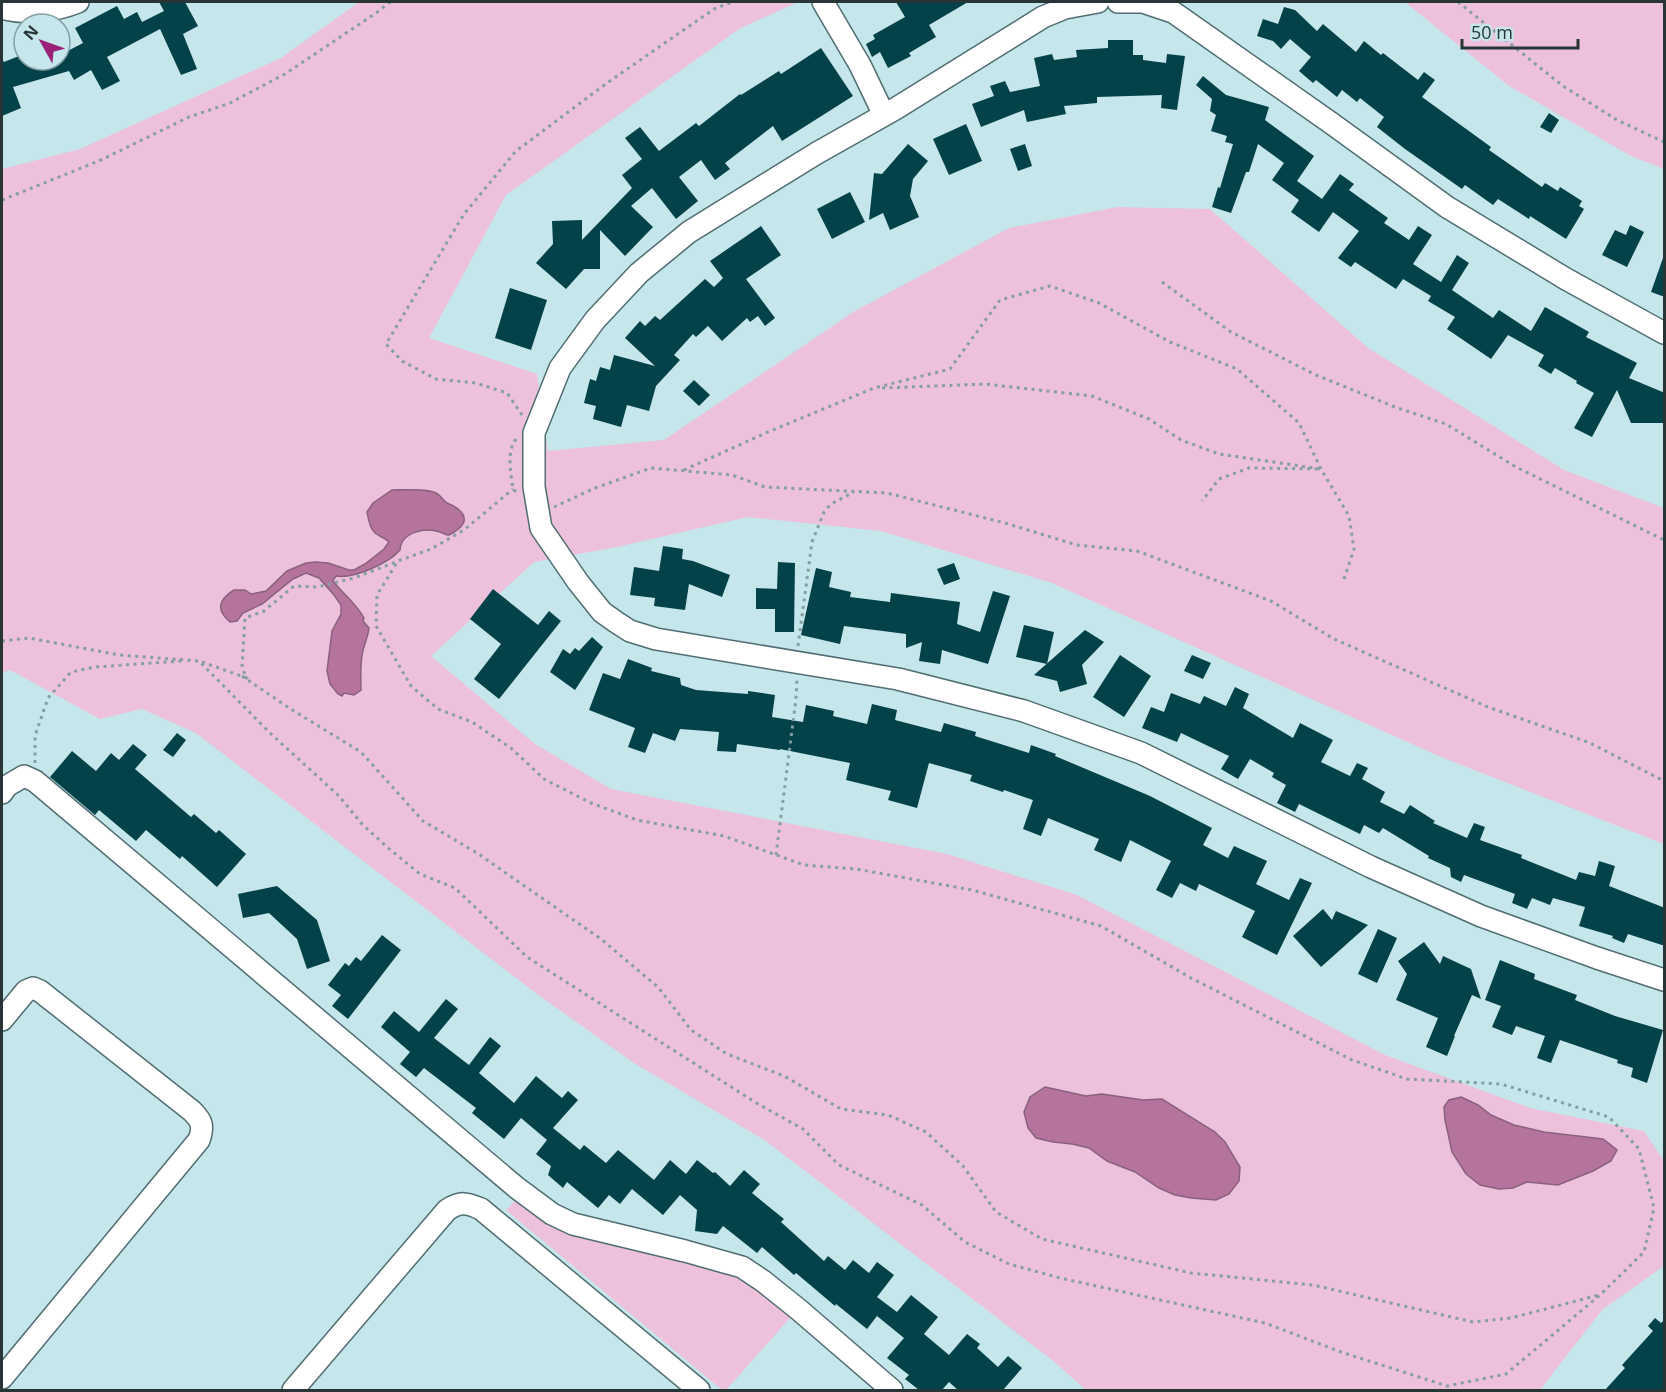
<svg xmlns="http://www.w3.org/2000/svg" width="1666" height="1392" font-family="'Open Sans',sans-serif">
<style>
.green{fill:#edc1db}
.water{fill:#b4749c;stroke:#8a617e;stroke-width:1.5}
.building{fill:#034249}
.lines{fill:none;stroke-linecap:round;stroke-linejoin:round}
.minor-casing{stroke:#506d72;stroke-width:24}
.path{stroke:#859ea1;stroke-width:3;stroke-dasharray:3 4.5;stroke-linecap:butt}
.minor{stroke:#fff;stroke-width:21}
</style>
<rect width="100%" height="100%" fill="#c5e6eb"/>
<g class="green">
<polygon points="359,2 798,2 739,29 506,195 429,338 537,374 548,451 664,440 855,311 1009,228 1117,207 1210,209 1368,348 1564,470 1664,508 1664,844 1441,757 1052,583 881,531 748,517 617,547 534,562 431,656 535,744 611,789 947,854 1077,895 1385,1055 1530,1108 1644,1131 1664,1161 1664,1266 1602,1310 1540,1390 1086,1390 1051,1359 766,1141 634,1063 537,994 196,733 142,709 100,719 10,670 2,673 2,169 80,149 281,58"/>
<polygon points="1405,2 1664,2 1664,169 1631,156 1509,86"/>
<polygon points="523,1192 552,1214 742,1267 798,1309 726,1390 722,1390 506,1210"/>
</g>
<g class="water">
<path d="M392 490C403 490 427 488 436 493 440 495 443 500 447 503 449 504 453 505 455 507 472 518 463 528 449 535 446 535 443 533 440 532 425 527 401 532 400 550 389 563 354 579 336 576L334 579 333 581C343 594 356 603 364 618L363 621 369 628C368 638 363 646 362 656 360 667 361 679 361 690L354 695 344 693 342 696 338 694 330 684 327 671 332 631 341 614V605L334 595 319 578 306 573 293 579 262 604 243 613 237 621 230 622C216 610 218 600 234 590H245L251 594 266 591 287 571 306 563 316 562 328 563 349 570H354L365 564 384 549 389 542C384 537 380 537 375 533 370 529 368 518 367 512L373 503Z"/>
<polygon points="1045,1087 1086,1096 1102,1094 1143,1100 1162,1099 1215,1132 1225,1142 1240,1167 1239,1181 1229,1194 1216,1200 1191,1198 1175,1195 1159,1188 1135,1172 1107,1161 1089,1148 1072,1144 1053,1142 1036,1138 1028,1128 1024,1112 1030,1097"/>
<polygon points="1461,1097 1478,1105 1491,1115 1514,1125 1544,1132 1603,1139 1617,1150 1611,1161 1593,1171 1558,1185 1527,1182 1513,1188 1499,1189 1480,1185 1466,1174 1452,1152 1445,1120 1444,1107 1449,1100"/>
</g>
<g class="building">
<polygon points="159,2 185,2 198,26 183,34 197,69 181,75 160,29 107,57 120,81 102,90 91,70 74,80 69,71 13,87 21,108 2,116 2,59 4,62 24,54 24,60 60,60 60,55 83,43 75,28 117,6 124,19 137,12 142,22 164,11"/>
<polygon points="896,2 968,2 929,25 936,37 909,53 911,56 888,68 880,52 872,57 866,44 875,39 873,35 905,17"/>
<polygon points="1284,7 1295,10 1317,31 1323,24 1356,52 1364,41 1381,55 1383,53 1418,80 1424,72 1435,80 1422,97 1491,147 1489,150 1542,187 1545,183 1558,191 1560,187 1582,201 1579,206 1584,209 1566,239 1530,216 1529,219 1498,199 1493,205 1465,185 1462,189 1405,149 1377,127 1384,117 1360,98 1357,102 1342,90 1337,97 1316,80 1313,83 1299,71 1311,57 1290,39 1281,49 1273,41 1257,36 1263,19 1278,24"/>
<polygon points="1108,40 1133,40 1133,55 1143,55 1143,60 1166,63 1167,54 1185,56 1177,110 1161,108 1162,95 1097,97 1097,103 1064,106 1066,114 1027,122 1024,110 981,127 972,104 994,96 990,86 1005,81 1010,92 1040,86 1034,58 1052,54 1054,60 1077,57 1076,50 1108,48"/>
<polygon points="821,48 853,96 782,141 773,126 725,163 730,169 715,180 701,160 679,177 698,201 676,219 652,188 631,206 653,227 625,256 600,230 600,269 584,269 566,289 536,263 553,244 552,221 582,220 582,240 632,188 622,175 642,159 625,138 640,127 659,151 696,123 699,126 740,94 741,95 779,71 781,74"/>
<polygon points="1203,76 1226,95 1269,107 1265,120 1314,156 1297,181 1322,199 1340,174 1354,184 1349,190 1388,218 1384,223 1409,240 1418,226 1432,235 1413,264 1441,282 1457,255 1469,263 1452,290 1493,318 1499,310 1531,331 1545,307 1589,332 1586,337 1637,363 1629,378 1665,393 1665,423 1631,423 1617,390 1592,437 1574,428 1594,393 1576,383 1577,381 1555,368 1551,374 1538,366 1544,355 1508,335 1491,359 1447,329 1455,317 1428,301 1431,296 1403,279 1396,289 1355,262 1351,267 1338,258 1359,231 1333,212 1319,232 1291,212 1299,200 1272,180 1284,163 1258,144 1249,172 1246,172 1231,213 1212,207 1218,187 1220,188 1233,144 1225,142 1227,136 1211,131 1216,115 1210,111 1212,99 1196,85"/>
<polygon points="1549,113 1559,120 1551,133 1540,127"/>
<polygon points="966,124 982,161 949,175 933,139"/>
<polygon points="908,144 928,161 913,179 910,196 919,217 890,230 883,213 869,220 874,173 882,174"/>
<polygon points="1025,144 1032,166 1018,171 1010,149"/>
<polygon points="850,192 865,222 832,239 817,209"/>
<polygon points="1630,225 1644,232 1627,267 1602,255 1615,230 1626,235"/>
<polygon points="761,226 781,255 746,279 775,318 765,326 758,316 750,322 747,318 722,341 708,326 696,337 693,334 674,355 680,360 656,386 649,411 627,405 621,427 593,419 596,406 584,403 590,379 596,381 600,367 610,370 614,355 655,366 625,338 640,321 645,326 655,316 660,320 705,279 714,287 723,278 710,261"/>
<polygon points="1663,258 1665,259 1665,297 1651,292"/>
<polygon points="510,288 547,300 531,350 495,338"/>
<polygon points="694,380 710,395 699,406 683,391"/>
<polygon points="663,546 683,549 682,559 693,561 730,575 722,597 689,584 685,610 654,606 655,598 630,595 634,567 659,571"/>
<polygon points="778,562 795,563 794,632 775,632 775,609 756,609 756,588 777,589"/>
<polygon points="954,563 960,579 944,585 937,569"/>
<polygon points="816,568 832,572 829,587 851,592 850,597 890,602 891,593 960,602 957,624 980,632 993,591 1010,596 988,664 942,650 940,664 919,661 922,642 906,648 906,634 844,626 840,644 801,635"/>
<polygon points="493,589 538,625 549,611 561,621 499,699 474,679 501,644 470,619"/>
<polygon points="1024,625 1054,632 1047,664 1016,657"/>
<polygon points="1085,630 1104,642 1082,665 1087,684 1060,692 1057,681 1034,675"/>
<polygon points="592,637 603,647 575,690 550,672 563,649 570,654 575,648 579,651"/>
<polygon points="1120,655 1151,676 1124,717 1093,697"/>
<polygon points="1192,655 1211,663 1203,679 1184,671"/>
<polygon points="628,659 652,668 651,671 680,678 681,685 696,690 748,694 748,691 775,695 772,717 803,722 806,705 834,711 833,716 867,724 872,704 897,710 895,720 941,732 944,723 976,732 975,736 1029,753 1031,745 1056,754 1055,756 1150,796 1212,828 1203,845 1228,858 1234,846 1267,861 1256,884 1289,900 1300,878 1312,883 1277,955 1242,937 1255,911 1199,884 1196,891 1180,883 1172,898 1156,890 1171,861 1130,840 1121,862 1094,850 1099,839 1048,818 1041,836 1023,829 1033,800 1004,790 1003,792 970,781 972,775 929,763 917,808 888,800 891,791 846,780 850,763 780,749 780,750 737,744 736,752 717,751 719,732 680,729 675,741 653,733 645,753 628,747 635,728 589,710 603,673 620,679"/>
<polygon points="1235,687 1249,694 1243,708 1293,738 1300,723 1333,740 1321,762 1350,776 1357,763 1368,768 1362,779 1385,792 1380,802 1404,814 1410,805 1435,821 1433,823 1467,838 1474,823 1485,827 1480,840 1522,855 1521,858 1576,880 1579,872 1595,876 1599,861 1615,866 1609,886 1665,908 1665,946 1628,934 1624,943 1612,938 1613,936 1579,926 1585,907 1553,898 1550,905 1532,898 1527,909 1512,903 1515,894 1464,875 1461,882 1451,877 1450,868 1428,858 1429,856 1383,828 1379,833 1364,825 1360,834 1299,804 1295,812 1277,803 1286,785 1272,777 1274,773 1250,759 1238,779 1221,769 1229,756 1181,733 1177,742 1142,728 1151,707 1164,712 1171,693 1200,704 1204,696 1226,706"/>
<polygon points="177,733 186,740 173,757 163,750"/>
<polygon points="133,744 147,755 135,769 191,817 194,814 216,833 219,830 246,854 217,887 182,856 180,859 146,830 136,841 99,810 95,815 50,777 72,751 96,771 111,753 119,760"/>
<polygon points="277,886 317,920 330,961 307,969 297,939 269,913 243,918 238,894"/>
<polygon points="1323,909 1332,920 1336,911 1368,925 1321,967 1293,936"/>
<polygon points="1378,929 1397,938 1377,983 1358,974"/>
<polygon points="382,935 401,950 348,1019 332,1006 341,995 328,985 345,963 349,966 356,957 361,961"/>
<polygon points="1424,942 1440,964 1443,956 1471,969 1481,999 1472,995 1454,1036 1455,1036 1447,1056 1426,1047 1438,1018 1396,1000 1407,974 1398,961"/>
<polygon points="1500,960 1535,974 1534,979 1577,995 1575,1000 1615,1016 1663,1030 1647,1083 1631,1077 1633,1068 1617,1063 1618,1060 1560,1040 1551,1063 1537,1058 1545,1036 1516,1026 1512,1035 1492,1027 1501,1006 1485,1000"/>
<polygon points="446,999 458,1009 434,1038 469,1065 490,1037 501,1046 479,1073 514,1103 536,1076 562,1098 568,1091 578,1100 553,1128 580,1150 584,1145 606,1163 618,1150 654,1180 670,1160 686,1174 697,1160 713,1173 715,1172 730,1186 744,1170 760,1184 752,1193 784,1219 781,1222 824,1261 828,1256 845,1270 853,1260 869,1273 877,1262 894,1275 877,1297 897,1312 911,1295 938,1317 924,1334 949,1355 967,1334 980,1344 977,1348 998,1367 1008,1356 1022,1368 1003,1390 958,1390 949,1382 942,1390 919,1390 905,1379 909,1375 887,1358 904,1338 877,1316 867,1329 836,1304 835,1306 796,1273 794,1275 762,1247 757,1253 723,1226 717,1234 695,1231 697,1210 680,1195 663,1215 632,1189 620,1204 609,1195 598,1208 567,1182 563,1188 548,1175 551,1166 536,1154 547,1140 521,1118 504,1139 472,1113 476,1108 424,1068 416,1077 400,1064 410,1052 381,1027 394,1011 419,1032"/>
<polygon points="1655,1318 1661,1323 1665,1319 1665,1390 1605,1390 1625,1368 1622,1365 1653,1331 1648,1326"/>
</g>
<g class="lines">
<defs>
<g id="minor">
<polyline points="823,2 860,65 884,115"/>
<polyline points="1098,2 1065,8 1043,17 895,109 817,153 689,232 639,273 595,320 560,368 534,433 534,487 541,528 578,582 602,612 616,622 630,631 656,639 898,679 1024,711 1141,753 1371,867 1481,916 1597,958 1664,980"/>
<polyline points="1118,2 1143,2 1173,12 1331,123 1447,207 1566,279 1664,333"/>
<path d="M2 8C25 15 56 11 78 2"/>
<polyline points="2,793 7,786 24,776 35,781 517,1188 552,1214 573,1224 685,1251 742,1267 763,1281 798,1309 892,1390"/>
<path d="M2 1020 26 991 33 988 40 991 192 1111C202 1121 204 1126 199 1140L2 1378"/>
<path d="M293 1390 447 1210C461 1201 467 1203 481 1209L699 1390"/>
</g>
</defs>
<use href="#minor" class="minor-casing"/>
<g class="path">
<polyline points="1458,2 1563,86 1617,120 1664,142"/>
<polyline points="2,200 101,160 189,117 230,103 285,74 376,13 390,2"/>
<polyline points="1162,282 1231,332 1316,375 1395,407 1446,424 1516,467 1664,540"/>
<polyline points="882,388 985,384 1092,396 1149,419 1181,440 1219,454 1321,469 1249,468 1219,479 1202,501"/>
<polyline points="522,415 507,393 476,383 436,379 402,361 386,344 464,214 516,151 607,83 714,9 732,2"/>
<path d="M516 439C506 452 511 474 513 489L518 494"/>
<polyline points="684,470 768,432 874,388 950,369 1000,300 1050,286 1099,303 1170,342 1237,369 1299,423 1321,469 1349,516 1354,549 1344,579"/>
<polyline points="554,507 595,488 651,468 732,475 765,487 887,493 1005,523 1077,545 1137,551 1271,601 1334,639 1488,707 1590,743 1664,781"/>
<polyline points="2,641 29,638 119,655 199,661 270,733 339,796 362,824 387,847 420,874 455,888 527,957 758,1104 803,1129 839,1165 922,1205 965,1242 1009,1264 1060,1278 1265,1323 1341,1352 1447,1386 1506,1374 1600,1295 1644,1252 1654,1208 1639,1149 1609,1117 1501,1084 1407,1079 1352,1060 1191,978 1101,926 972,890 856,869 804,865 724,836 637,820 591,803 544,779 511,748 472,722 438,709 411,686 376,626 377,595 398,561 431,549 464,530 513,489"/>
<polyline points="798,646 812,542 824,512 831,504 854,492"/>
<polyline points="202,662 247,678 242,668 245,618 264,611 294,586 317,587 354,578 396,562"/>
<polyline points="242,676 289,708 361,752 423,821 477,853 601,939 658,987 691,1030 727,1054 784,1076 841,1109 888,1115 926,1132 963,1166 996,1212 1042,1239 1191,1273 1313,1285 1473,1322 1511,1318 1599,1295"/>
<polyline points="35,763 35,736 48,698 71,672 95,667 181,661"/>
<polyline points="776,855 796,699 797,679"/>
</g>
<use href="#minor" class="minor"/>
</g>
<rect width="1666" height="1392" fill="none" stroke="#283537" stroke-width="6"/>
<g transform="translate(42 42) rotate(310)"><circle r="28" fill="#c5e6eb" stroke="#869fa3" stroke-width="1.5"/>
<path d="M0-4.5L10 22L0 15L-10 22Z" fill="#9a2078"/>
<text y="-9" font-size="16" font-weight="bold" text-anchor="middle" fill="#283537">N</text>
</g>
<path d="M1462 39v9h116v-9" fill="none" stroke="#283537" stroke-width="3"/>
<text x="1471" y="39" font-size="18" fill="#283537" stroke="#c5e6eb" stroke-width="4.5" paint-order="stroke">50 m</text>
</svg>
